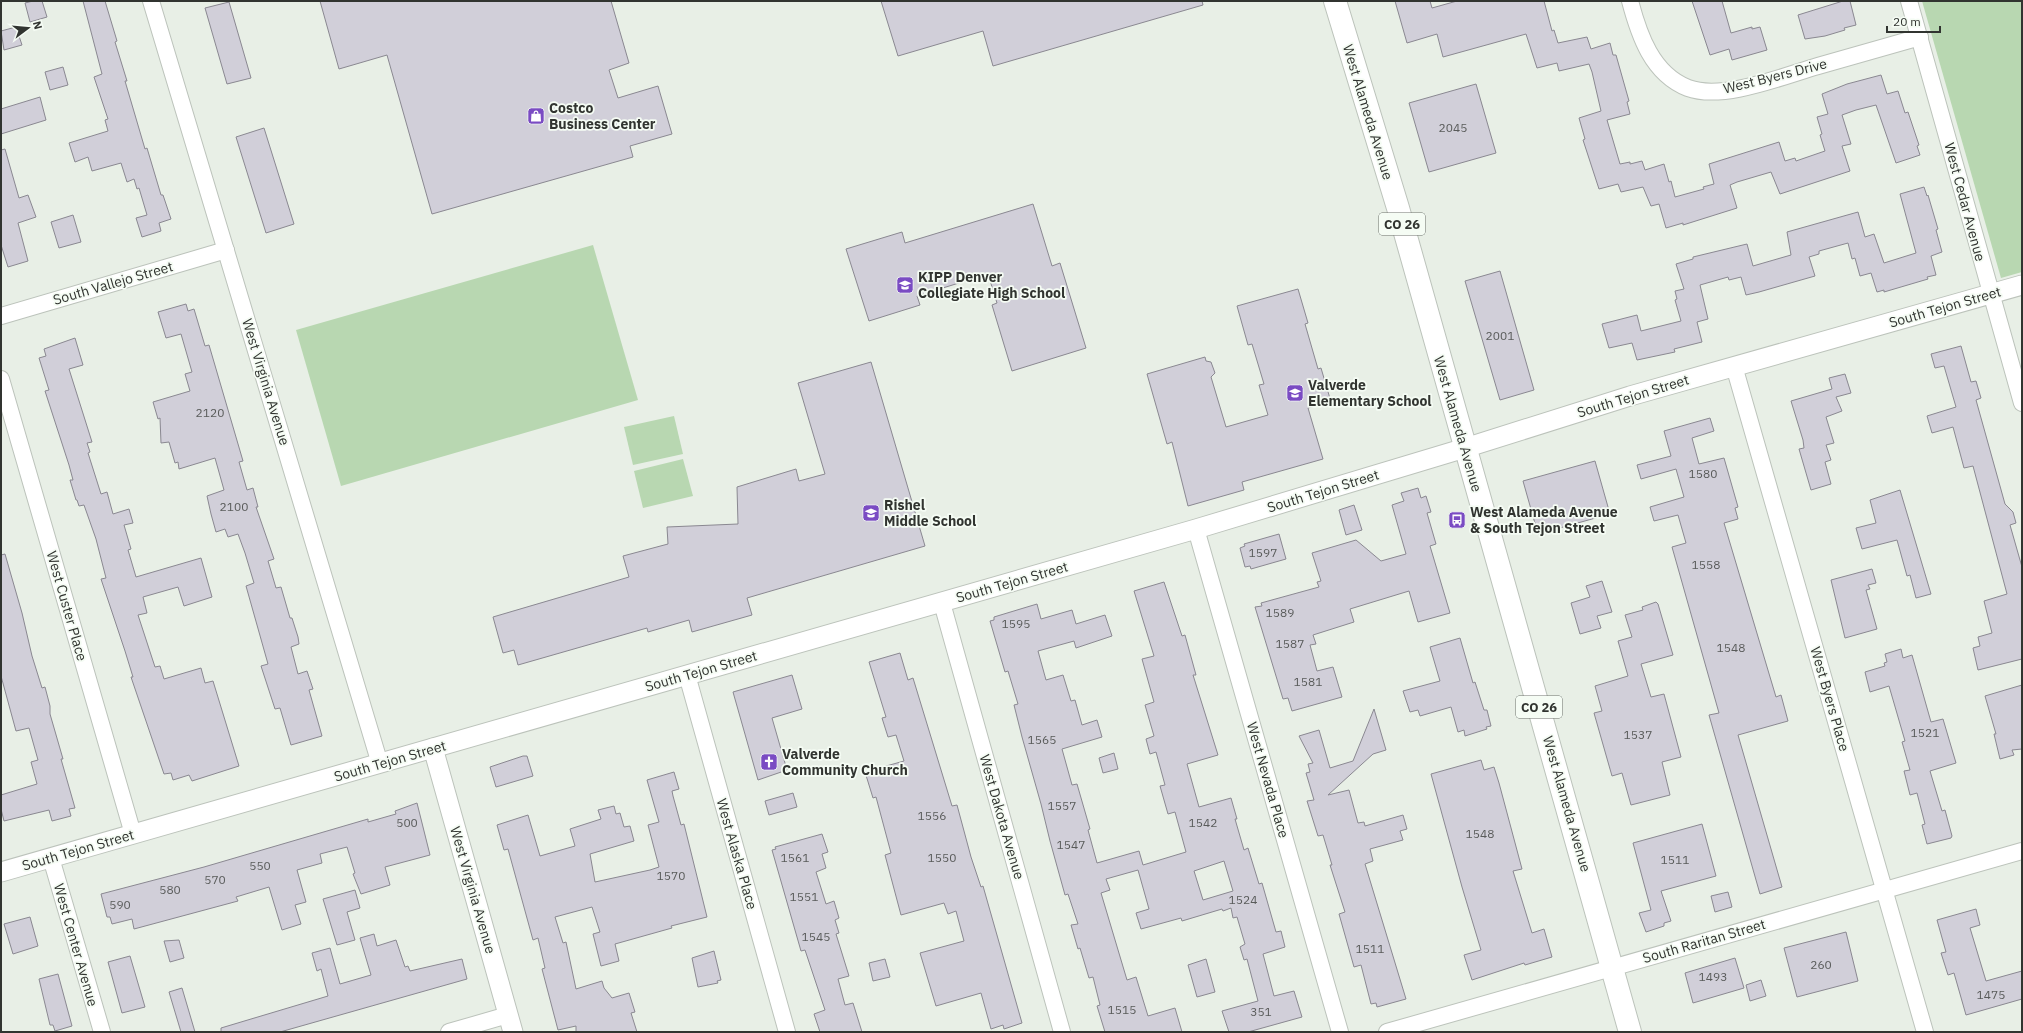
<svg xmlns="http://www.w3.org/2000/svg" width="2023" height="1033" font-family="'IBM Plex Sans',sans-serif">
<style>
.park{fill:#b8d7b1}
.building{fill:#d1cfd9;stroke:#8a8891;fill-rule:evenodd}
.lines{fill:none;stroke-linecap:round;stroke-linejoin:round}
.minor-casing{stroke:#bcc3bb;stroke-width:18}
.tertiary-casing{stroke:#bcc3bb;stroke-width:21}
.primary-casing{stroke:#bcc3bb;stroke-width:24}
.minor{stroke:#fff;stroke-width:16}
.tertiary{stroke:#fff;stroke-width:19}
.primary{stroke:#fff;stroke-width:22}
.labels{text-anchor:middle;stroke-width:3.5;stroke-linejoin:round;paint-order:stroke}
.number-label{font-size:12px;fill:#595b5a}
.shield{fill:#f5fcf4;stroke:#6c706b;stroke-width:1}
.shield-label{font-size:13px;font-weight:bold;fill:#313430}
.street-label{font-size:14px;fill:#313430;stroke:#f5fcf4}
.poi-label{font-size:14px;font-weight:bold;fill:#313430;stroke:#f5fcf4;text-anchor:start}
</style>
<rect width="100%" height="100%" fill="#e8efe6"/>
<g class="park">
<polygon points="1922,1 2022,1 2022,272 2001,278"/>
<polygon points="593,245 638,400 341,486 296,330"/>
<polygon points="674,416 683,454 633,465 624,427"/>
<polygon points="683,459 693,496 643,508 634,471"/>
</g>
<g class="building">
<polygon points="33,1 42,1 47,17 30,22 25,3"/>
<polygon points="83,1 105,1 117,41 115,42 127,81 125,81 145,149 147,148 161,195 163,195 171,219 159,223 161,231 142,237 136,218 147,215 139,188 137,189 134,179 127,182 121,163 92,171 88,157 75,162 69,143 108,131 105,120 108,119 94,77 102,74"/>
<polygon points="320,1 611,1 629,63 609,70 618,98 658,86 672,134 630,146 633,157 432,214 387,55 339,69"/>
<polygon points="881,1 1202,1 1203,5 993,66 983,31 898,56"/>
<polygon points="1395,1 1430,1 1432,8 1457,1 1544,1 1552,31 1554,30 1558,43 1587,37 1591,49 1610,43 1613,55 1616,55 1629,101 1627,102 1630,114 1607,120 1620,164 1630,162 1630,164 1642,161 1645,170 1664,164 1669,182 1671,181 1675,197 1704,189 1703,187 1714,184 1709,164 1779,142 1785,161 1795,158 1796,161 1825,151 1820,135 1822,134 1817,117 1828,114 1822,94 1847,84 1881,75 1887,94 1898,91 1905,113 1908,112 1919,145 1917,146 1920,155 1896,163 1876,105 1856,110 1842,115 1851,144 1842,146 1850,171 1780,194 1771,172 1737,182 1730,185 1737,208 1683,225 1683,223 1666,228 1659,204 1651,206 1643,187 1621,192 1618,184 1599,189 1583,140 1585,139 1579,118 1601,111 1592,72 1589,64 1559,71 1557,63 1537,68 1526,34 1443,57 1437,34 1407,43"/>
<polygon points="1692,1 1722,1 1731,33 1752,27 1752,29 1760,27 1767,50 1732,60 1729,49 1710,55"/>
<polygon points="1843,1 1850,1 1856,25 1844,28 1845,30 1825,36 1805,39 1798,15"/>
<polygon points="229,2 251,78 227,84 205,8"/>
<polygon points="16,27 22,45 4,50 1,31"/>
<polygon points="63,67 68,85 50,90 45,72"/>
<polygon points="1476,84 1496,153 1429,172 1409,103"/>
<polygon points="40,97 46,120 1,134 1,109"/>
<polygon points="264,128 294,224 266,233 236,137"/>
<polygon points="5,149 19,198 28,195 36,217 18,223 28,261 8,267 1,245 1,150"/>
<polygon points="1924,187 1927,196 1928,195 1938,229 1936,230 1942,252 1931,256 1936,275 1927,277 1928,279 1884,292 1884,290 1877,292 1871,273 1860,276 1855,258 1852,259 1848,243 1819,251 1819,254 1809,257 1815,276 1759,292 1746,295 1741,277 1729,280 1728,277 1700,285 1708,319 1697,322 1702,342 1674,349 1675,352 1637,360 1632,343 1609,348 1602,324 1637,315 1641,331 1681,321 1675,300 1677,299 1675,291 1684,289 1676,264 1693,259 1693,257 1747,244 1753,266 1791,255 1787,232 1858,212 1865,237 1874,234 1884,263 1916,253 1900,194"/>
<polygon points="1033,204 1052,266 1060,263 1086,348 1012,371 992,305 997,303 988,274 917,296 920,305 869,321 846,249 902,232 905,243"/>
<polygon points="73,215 81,242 59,248 51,222"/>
<polygon points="1500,271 1534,390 1500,400 1465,281"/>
<polygon points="1298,289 1308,323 1305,324 1318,369 1321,368 1331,402 1308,408 1323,459 1242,482 1244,490 1188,506 1172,442 1167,444 1147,374 1205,357 1206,361 1211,362 1215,373 1211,377 1226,427 1268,415 1259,385 1264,384 1252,344 1248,345 1237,306"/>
<polygon points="186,304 188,311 194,309 205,346 209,345 243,461 239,462 247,490 253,488 258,507 256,507 274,559 268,561 276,588 281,587 290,618 292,618 298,637 299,644 291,647 298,674 307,671 313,689 309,690 322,736 291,745 280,708 275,709 261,666 268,664 246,586 254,583 245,553 238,534 228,537 225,529 216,532 211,514 207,496 224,490 215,458 179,469 178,462 175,463 169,442 161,443 160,418 158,419 153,402 190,391 185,374 192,372 181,334 166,338 158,312"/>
<polygon points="75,338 83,365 69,369 92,442 87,443 90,452 88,453 101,494 107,492 113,514 129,509 133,523 124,525 131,549 128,550 136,577 201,558 212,597 184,606 178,587 143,597 147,613 138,615 155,667 160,666 164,679 201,668 205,683 213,681 239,766 192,781 189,775 173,780 171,773 164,774 131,677 133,677 125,651 101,579 106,578 96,539 84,505 79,506 77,500 76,500 70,480 73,480 69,465 45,391 49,390 39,358 46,356 44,349"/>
<polygon points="1961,346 1971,382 1976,381 1981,398 1976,400 2005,504 2013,512 2016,523 2010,525 2022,567 2022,659 1978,670 1973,648 1980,646 1978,637 1992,633 1984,601 2007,594 1973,466 1964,468 1953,427 1932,433 1927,416 1956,407 1944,366 1935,368 1931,354"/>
<polygon points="871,362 925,546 747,598 752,615 692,632 689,620 648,632 647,628 518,665 514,650 503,653 493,617 629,577 623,556 668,544 667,527 738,524 737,487 796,469 799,481 825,474 798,383"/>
<polygon points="1845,374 1851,393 1836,397 1842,411 1826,417 1834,443 1826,445 1831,460 1825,462 1831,484 1811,490 1799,449 1804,448 1803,440 1791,401 1832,389 1829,378"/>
<polygon points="1710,418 1714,431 1692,438 1699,464 1724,458 1738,507 1735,508 1738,519 1724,523 1776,697 1781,695 1788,721 1738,735 1782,887 1760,894 1709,715 1719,713 1672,547 1686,543 1678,515 1654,521 1650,507 1684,497 1676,469 1641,479 1637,465 1671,456 1664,431"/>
<polygon points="1595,461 1610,514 1538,534 1523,481"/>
<polygon points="1418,488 1421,498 1426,496 1431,512 1427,513 1436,544 1430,546 1450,613 1418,622 1409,591 1350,609 1354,622 1313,635 1316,644 1310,645 1317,671 1333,667 1342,697 1292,711 1288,698 1283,699 1255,607 1262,606 1261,603 1319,587 1317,582 1321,581 1312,553 1356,540 1381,561 1406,554 1392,505 1404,501 1401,493"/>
<polygon points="1900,490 1931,594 1916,598 1910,575 1907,576 1897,540 1862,549 1856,528 1876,523 1870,500"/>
<polygon points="1354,505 1362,530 1346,535 1339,510"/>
<polygon points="1279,534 1286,559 1251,569 1250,566 1245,567 1240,548 1245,546 1244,544"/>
<polygon points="5,554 22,613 32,656 42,688 45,687 50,706 50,714 63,759 61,759 75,808 69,809 71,816 52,821 49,810 4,821 1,809 1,795 37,784 31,762 38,760 29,728 16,731 1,676 1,555"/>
<polygon points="1872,569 1876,583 1868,585 1870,589 1866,590 1877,629 1845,638 1831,580"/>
<polygon points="1602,581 1612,612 1597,616 1601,628 1580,634 1571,603 1590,597 1586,586"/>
<path d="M1164 582 1182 636 1185 635 1196 675H1193L1218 755 1187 764 1199 807 1231 798 1237 819H1235L1244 850 1248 848 1259 884 1262 883 1276 932 1281 931 1285 947 1263 954 1274 996 1294 991 1302 1017 1248 1032H1229L1222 1011 1258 1001 1247 959 1244 960 1240 947 1245 944 1237 917 1233 918 1231 908 1223 911 1222 909 1182 921 1181 918 1141 929 1136 913 1149 909 1138 870 1106 879 1110 890 1101 893 1127 980 1136 977 1148 1016 1175 1008 1182 1032H1105L1097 1006 1100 1005 1093 977 1089 978 1080 948 1078 949 1071 925 1078 924 1068 894 1065 895 1050 841 1041 804 1022 737 1014 705 1018 704 1008 671 1005 672 990 621 994 620V617L1037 604 1041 619 1072 610 1076 624 1105 615 1112 636 1076 648 1074 641 1038 651 1046 680 1063 675 1071 701 1075 700 1082 725 1097 720 1102 737 1062 749 1072 785 1077 784 1090 829 1088 830 1097 863 1139 851 1143 865 1186 852 1175 812 1168 814 1160 786 1165 785 1156 752 1150 754 1146 739 1154 736 1145 705 1154 702 1142 659 1154 656 1134 591ZM1224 861 1233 891 1203 900 1194 871Z"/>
<polygon points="1656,602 1658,604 1673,655 1641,664 1651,697 1664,694 1681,757 1662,762 1670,795 1631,805 1622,773 1612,776 1594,713 1602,711 1595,686 1628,676 1618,641 1632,637 1625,615 1643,610 1642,607"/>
<polygon points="1460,638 1473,683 1475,682 1484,710 1487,710 1491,726 1486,727 1487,729 1465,736 1464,730 1458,732 1451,707 1420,716 1418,710 1410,712 1403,691 1440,681 1430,647"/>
<polygon points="1901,649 1903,658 1912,655 1931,722 1943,719 1956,763 1930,771 1942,811 1945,810 1952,836 1951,838 1927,844 1922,825 1925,824 1917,793 1910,795 1904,771 1910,770 1902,742 1905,741 1889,686 1870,692 1865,672 1885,666 1884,663 1887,662 1885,654"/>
<polygon points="900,653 908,680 913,678 952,806 957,805 971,857 981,887 983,886 1022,1023 1004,1029 1003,1025 991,1029 981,993 936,1006 920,953 964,941 956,911 948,914 944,903 901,915 885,855 891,853 876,797 873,798 865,772 904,761 896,735 888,737 882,718 886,717 869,662"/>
<polygon points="792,675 802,709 772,718 787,770 758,780 733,692"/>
<polygon points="2022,685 2022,749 2012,750 2014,755 2000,759 1994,734 1996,734 1985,696"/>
<polygon points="1374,709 1386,750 1373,754 1328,795 1349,790 1358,823 1364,822 1365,826 1403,815 1407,829 1400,831 1403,840 1370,849 1373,861 1365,864 1406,999 1377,1007 1376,1003 1371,1004 1361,965 1354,967 1339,914 1345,912 1330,865 1332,865 1323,835 1318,836 1307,801 1314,800 1306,773 1310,772 1308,764 1313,763 1299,736 1319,730 1330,768 1353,761"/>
<polygon points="1114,753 1118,769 1103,773 1099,758"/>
<polygon points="523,756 527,756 533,776 496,787 490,767"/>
<polygon points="1481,760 1484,770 1494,767 1499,783 1522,869 1513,871 1532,933 1544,929 1552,957 1525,965 1524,963 1472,980 1464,955 1481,950 1462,887 1431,774"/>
<polygon points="674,772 679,789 672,791 673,796 681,825 684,824 707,917 671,926 672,928 615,944 619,961 601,966 593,934 600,932 592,907 555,917 563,943 566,942 576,989 602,981 604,988 612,998 629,993 635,1012 631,1013 637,1032 576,1032 576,1026 558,1030 542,969 545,968 538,938 533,940 508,849 504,850 497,825 528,815 540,856 575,846 570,829 601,819 598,810 614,806 616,814 620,813 624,827 630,826 634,841 590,854 595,882 650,870 659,867 648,825 659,822 647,780"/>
<polygon points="793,793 797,807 769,815 765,801"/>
<polygon points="417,803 430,855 385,867 390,885 361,894 353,874 355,873 347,847 320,854 322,863 297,870 306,902 295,905 301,924 282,930 269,887 236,897 238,901 134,929 132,919 112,924 110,917 107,917 101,894 204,867 368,819 368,822 396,814 395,811"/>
<polygon points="1702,824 1716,876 1661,891 1671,921 1664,923 1664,926 1646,932 1639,913 1651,910 1633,843"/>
<polygon points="822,834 828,852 822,854 826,868 816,872 826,904 834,901 839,918 835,920 839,933 836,934 849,976 838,979 845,1005 853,1003 862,1032 820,1032 814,1014 825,1010 805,950 801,951 772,850 776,849 775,847"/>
<polygon points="355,890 360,908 347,912 355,940 337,945 323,899"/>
<polygon points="1728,892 1732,907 1715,912 1711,896"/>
<polygon points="1976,909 1980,925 1970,928 1986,981 2022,971 2022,999 1966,1015 1954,973 1948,975 1941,953 1946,952 1937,920"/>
<polygon points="30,917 38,946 13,954 4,924"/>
<polygon points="1846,932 1858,981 1797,997 1784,948"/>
<polygon points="374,934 377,946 396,940 405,967 408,966 410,971 462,959 467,979 280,1032 221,1032 221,1028 328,996 321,969 317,971 312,953 330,948 340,984 371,975 360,938"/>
<polygon points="179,940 184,958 170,962 164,941"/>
<polygon points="714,951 721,980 717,981 718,983 698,987 692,958"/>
<polygon points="130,956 145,1007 122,1013 108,962"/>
<polygon points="1735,958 1744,988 1693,1003 1685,973"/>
<polygon points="885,959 890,977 873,981 869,963"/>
<polygon points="1206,959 1215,992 1197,997 1188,965"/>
<polygon points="58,974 72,1026 55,1031 53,1025 50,1025 39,979"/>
<polygon points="1761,980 1766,996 1750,1001 1746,985"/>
<polygon points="182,988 195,1032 181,1032 169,992"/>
</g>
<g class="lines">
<defs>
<g id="minor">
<polyline points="151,1 380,764"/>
<path d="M1630 1C1639 35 1652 74 1688 88 1723 101 1783 76 1818 66 1852 56 1886 47 1920 37"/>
<polyline points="1909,1 2022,403"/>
<polyline points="1,316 226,250"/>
<polyline points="1734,366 1925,1032"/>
<polyline points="1,379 133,834"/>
<polyline points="1196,529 1340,1032"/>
<polyline points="942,603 1062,1032"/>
<polyline points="687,675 787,1032"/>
<polyline points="51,858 102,1032"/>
<polyline points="449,1032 508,1015"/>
<polyline points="1387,1032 2022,851"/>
</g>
<g id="tertiary">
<polyline points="433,748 513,1032"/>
<polyline points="1,872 1196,529 1465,448 1630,396 2022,285"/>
</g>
<polyline id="primary" points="1335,1 1398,208 1630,1032"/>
</defs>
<use href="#minor" class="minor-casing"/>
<use href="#tertiary" class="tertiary-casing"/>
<use href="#primary" class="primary-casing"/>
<use href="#minor" class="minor"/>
<use href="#tertiary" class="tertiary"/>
<use href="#primary" class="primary"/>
</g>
<defs>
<symbol id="shop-square" viewBox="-11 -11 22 22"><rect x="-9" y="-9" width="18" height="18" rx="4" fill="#7a4bc3" stroke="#f5fcf4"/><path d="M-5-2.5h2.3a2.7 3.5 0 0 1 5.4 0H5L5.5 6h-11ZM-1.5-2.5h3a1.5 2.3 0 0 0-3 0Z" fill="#fff"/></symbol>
<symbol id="school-square" viewBox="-11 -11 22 22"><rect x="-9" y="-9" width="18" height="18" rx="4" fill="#7a4bc3" stroke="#f5fcf4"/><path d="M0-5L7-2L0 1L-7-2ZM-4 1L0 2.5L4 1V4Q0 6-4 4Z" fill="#fff"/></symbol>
<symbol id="bus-square" viewBox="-11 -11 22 22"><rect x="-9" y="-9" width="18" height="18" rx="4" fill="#7a4bc3" stroke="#f5fcf4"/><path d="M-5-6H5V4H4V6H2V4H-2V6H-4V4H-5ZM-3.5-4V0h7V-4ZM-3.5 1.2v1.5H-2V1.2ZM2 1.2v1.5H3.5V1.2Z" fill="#fff"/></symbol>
<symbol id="church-square" viewBox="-11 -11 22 22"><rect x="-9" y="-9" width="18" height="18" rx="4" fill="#7a4bc3" stroke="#f5fcf4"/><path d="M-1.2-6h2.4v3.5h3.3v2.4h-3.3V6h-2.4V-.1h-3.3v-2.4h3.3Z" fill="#fff"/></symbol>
</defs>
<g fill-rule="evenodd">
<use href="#shop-square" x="526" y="106" width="20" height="20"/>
<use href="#school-square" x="895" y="275" width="20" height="20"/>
<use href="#school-square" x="1285" y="383" width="20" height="20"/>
<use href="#school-square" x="861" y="503" width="20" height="20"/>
<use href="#bus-square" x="1447" y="510" width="20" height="20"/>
<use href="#church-square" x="759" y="752" width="20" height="20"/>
</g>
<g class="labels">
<g class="number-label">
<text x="1453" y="132">2045</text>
<text x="1500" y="340">2001</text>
<text x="210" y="417">2120</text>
<text x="1703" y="478">1580</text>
<text x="234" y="511">2100</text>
<text x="1263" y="557">1597</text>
<text x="1706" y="569">1558</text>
<text x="1280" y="617">1589</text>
<text x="1016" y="628">1595</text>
<text x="1290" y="648">1587</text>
<text x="1731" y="652">1548</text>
<text x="1308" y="686">1581</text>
<text x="1925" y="737">1521</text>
<text x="1638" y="739">1537</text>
<text x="1042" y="744">1565</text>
<text x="1062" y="810">1557</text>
<text x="932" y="820">1556</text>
<text x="407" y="827">500</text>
<text x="1203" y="827">1542</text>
<text x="1480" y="838">1548</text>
<text x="1071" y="849">1547</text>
<text x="795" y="862">1561</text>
<text x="942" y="862">1550</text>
<text x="1675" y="864">1511</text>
<text x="260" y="870">550</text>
<text x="671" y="880">1570</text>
<text x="215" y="884">570</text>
<text x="170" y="894">580</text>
<text x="804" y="901">1551</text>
<text x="1243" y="904">1524</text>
<text x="120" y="909">590</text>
<text x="816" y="941">1545</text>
<text x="1370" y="953">1511</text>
<text x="1821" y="969">260</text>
<text x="1713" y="981">1493</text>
<text x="1991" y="999">1475</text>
<text x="1122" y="1014">1515</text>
<text x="1261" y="1016">351</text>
</g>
<g class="shield">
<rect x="1379" y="213" width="46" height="22" rx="3"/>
<rect x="1516" y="696" width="46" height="22" rx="3"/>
</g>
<g class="shield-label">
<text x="1402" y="229">CO 26</text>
<text x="1539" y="712">CO 26</text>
</g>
<g class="street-label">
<text transform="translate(1775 76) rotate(-14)" y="5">West Byers Drive</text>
<text transform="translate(1368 112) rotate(73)" y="5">West Alameda Avenue</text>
<text transform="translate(1965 202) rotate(75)" y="5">West Cedar Avenue</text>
<text transform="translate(113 283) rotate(-16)" y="5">South Vallejo Street</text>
<text transform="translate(1945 307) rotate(-16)" y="5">South Tejon Street</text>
<text transform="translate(266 382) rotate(73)" y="5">West Virginia Avenue</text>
<text transform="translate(1633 396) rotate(-17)" y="5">South Tejon Street</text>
<text transform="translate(1458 424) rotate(74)" y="5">West Alameda Avenue</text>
<text transform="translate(1323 491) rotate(-17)" y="5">South Tejon Street</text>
<text transform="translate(1012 582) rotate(-16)" y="5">South Tejon Street</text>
<text transform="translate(67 606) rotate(74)" y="5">West Custer Place</text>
<text transform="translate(701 671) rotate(-16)" y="5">South Tejon Street</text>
<text transform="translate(1830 699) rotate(74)" y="5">West Byers Place</text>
<text transform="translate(390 761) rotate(-16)" y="5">South Tejon Street</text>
<text transform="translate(1268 780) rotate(74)" y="5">West Nevada Place</text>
<text transform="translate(1567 804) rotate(74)" y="5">West Alameda Avenue</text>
<text transform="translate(1002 817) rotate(74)" y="5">West Dakota Avenue</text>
<text transform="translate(78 850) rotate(-16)" y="5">South Tejon Street</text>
<text transform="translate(737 854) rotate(74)" y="5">West Alaska Place</text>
<text transform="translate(473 890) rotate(74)" y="5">West Virginia Avenue</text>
<text transform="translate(1704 941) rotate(-16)" y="5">South Raritan Street</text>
<text transform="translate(76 945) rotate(74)" y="5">West Center Avenue</text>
</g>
<g class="poi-label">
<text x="549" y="113">Costco<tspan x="549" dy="16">Business Center</tspan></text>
<text x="918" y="282">KIPP Denver<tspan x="918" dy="16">Collegiate High School</tspan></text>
<text x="1308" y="390">Valverde<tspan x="1308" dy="16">Elementary School</tspan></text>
<text x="884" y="510">Rishel<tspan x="884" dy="16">Middle School</tspan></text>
<text x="1470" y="517">West Alameda Avenue<tspan x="1470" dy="16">&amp; South Tejon Street</tspan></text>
<text x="782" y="759">Valverde<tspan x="782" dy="16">Community Church</tspan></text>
</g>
</g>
<rect width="2023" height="1033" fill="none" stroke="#313430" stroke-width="4"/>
<g transform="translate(28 28) rotate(74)" stroke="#f5fcf4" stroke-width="3" paint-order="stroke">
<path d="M0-3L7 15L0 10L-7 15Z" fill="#313430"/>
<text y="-6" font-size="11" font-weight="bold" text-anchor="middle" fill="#313430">N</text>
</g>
<path d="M1887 26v6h53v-6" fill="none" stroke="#313430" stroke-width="2"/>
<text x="1893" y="26" font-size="12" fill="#313430" stroke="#f5fcf4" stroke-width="3" paint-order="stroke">20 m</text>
</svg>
